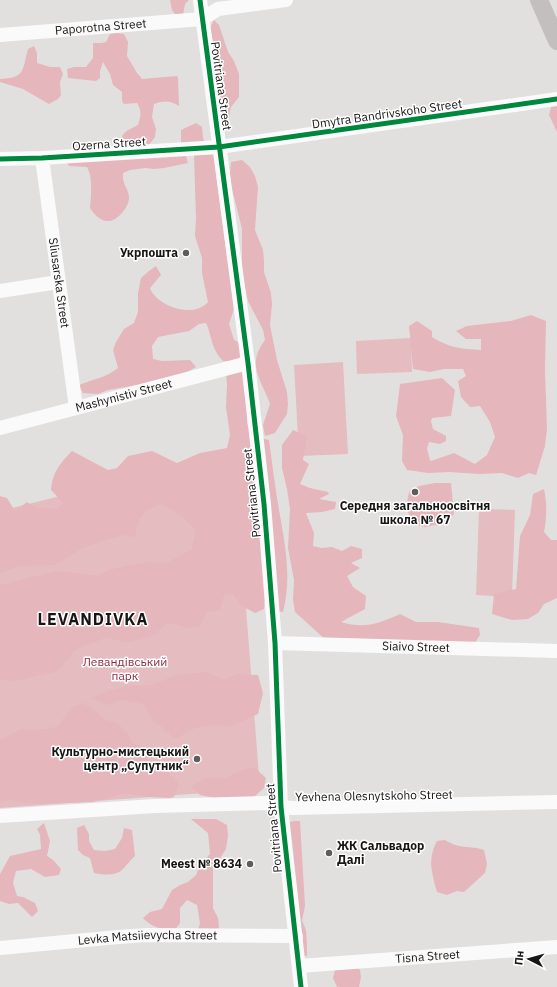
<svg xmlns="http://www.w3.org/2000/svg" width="557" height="987" font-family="'IBM Plex Sans',sans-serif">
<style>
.green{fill:#e5bcc0}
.forest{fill:#e5b6bb}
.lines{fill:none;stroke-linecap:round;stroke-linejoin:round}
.minor{stroke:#fbfafa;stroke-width:14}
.major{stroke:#c3bfbe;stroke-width:18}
.cycleway-casing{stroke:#fff;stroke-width:8}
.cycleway{stroke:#00873e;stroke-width:5}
.poi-dot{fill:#5e5d5b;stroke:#fff;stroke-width:1.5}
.labels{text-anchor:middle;stroke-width:3;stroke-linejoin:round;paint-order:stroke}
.street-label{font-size:12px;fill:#171615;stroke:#fff}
.poi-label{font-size:12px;font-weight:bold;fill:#171615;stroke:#fff;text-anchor:end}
.park-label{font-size:12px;fill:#8b2a40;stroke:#fff}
.district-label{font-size:16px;font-weight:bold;letter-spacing:1px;fill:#171615;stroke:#fff}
</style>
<rect width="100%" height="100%" fill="#e2e0de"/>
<g class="green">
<polygon points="411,338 412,372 357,374 356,341"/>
<polygon points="343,362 348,454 299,456 294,365"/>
<polygon points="234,453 260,789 0,808 0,511"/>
<polygon points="479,509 515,510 512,597 476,595"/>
</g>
<g class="forest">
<polygon points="170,0 189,0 185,4 183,15 178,18 172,10"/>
<polygon points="214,20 219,25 228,52 234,61 239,74 239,97 231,107 229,117 224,114 217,81 218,64 210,28"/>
<path d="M118 33 124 34 128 42 127 56 137 73 142 79 177 76 178 78 179 106C171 101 164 100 154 104L152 117 156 129 155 137 148 146C139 145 130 147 121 146 120 132 127 131 138 125 141 116 142 111 137 103L124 104 122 101V92L113 85 110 74 103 62 100 71V78L96 81 68 78 67 69 74 67H86L93 58V43H101L106 42 110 34Z"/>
<path d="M34 46 37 53V63L50 67H60L63 74 60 82 61 95 58 99 49 104 23 89 0 82V79C26 78 22 70 28 49Z"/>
<polygon points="557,103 557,132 549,115 552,104"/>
<path d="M196 123 202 127 203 138 205 143 212 144 234 309 229 324 234 340 242 344V355L235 361H223C217 355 213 347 211 338 209 332 209 329 206 323L199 324 189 331 158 337 152 346 153 359 162 361 190 360 196 367 187 372 155 382 108 390 98 394 83 393 79 385C93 379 106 378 118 368L113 350 116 342 124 329 134 323 138 312V293L141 278 149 271 156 266 161 275 150 288C151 291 153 294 155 296 167 309 195 317 208 302L202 273V258L195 236 196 219 194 155 181 143V130Z"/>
<path d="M174 152 186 156 188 163 164 168 154 169 145 168 130 170 123 173C123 176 123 180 124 183 126 188 129 192 129 198 129 207 117 222 107 221 99 220 94 214 90 208 91 196 93 177 87 167L69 166 65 160Z"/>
<path d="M242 160 250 167 255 176 258 187 255 230 263 250 264 261V272L271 293 272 304 270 325 277 360 287 392 288 404 287 414 275 433 265 436 263 425 270 404C261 379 246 365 265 340L263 330 248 301 242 273V229L231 185 230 174 231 162Z"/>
<path d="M531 315 546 321 545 370 547 429 545 446 536 475 529 473 518 478 502 473 480 474 449 472 428 473 407 470 402 461 403 435 396 416 400 384 442 378 455 390 451 416 432 418 431 421 433 429 446 436V441L440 444 429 442 427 449 430 460 431 461 454 453 475 464 487 455 495 437 490 422 480 406 470 407 461 397 458 381 466 376 463 369H444L430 372 413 369 409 326 417 321 432 331V337C450 348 461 349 481 350V339H466L456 331 467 326 511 321Z"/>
<path d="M226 371 247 372V423L257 456 267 580 264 609 255 613 242 606 233 594 224 595 220 610 207 612 200 626 189 628 168 623 151 637 128 642 105 638 75 650 58 671 15 681 0 679V585L56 571 99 576 108 570 147 562 167 563 192 549 196 531 183 517 162 504C140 513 140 514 135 537L123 535 102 541 81 549 54 565 19 566 0 573V496L7 498 15 511 27 502 36 508 57 509 63 503 51 490C52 473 60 463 72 451L108 470 117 468 128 456 152 451 177 463 200 453 227 448 230 435 226 407 227 385Z"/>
<path d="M293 430 307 436 303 460 309 464 300 484 310 488 328 492 329 494 319 499 336 502 335 509 322 512 306 513 314 533 313 546 321 548 332 547 342 551 351 546 362 549V558L351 563 360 568 347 576 353 587 366 596 365 609 341 622C364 629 378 624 400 614L416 622H438L479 628 480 635 475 643 327 641 295 612 293 600 294 580 288 548 290 509 287 489 282 468V445Z"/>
<path d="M261 438 269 440C272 463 275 486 279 510 285 544 292 578 283 612L277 611Z"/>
<path d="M435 483H451L454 514 445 523 425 527 413 524C407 512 405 503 410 490L419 486Z"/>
<path d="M544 489C547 503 547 517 544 532L551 540H557V598L544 604 538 613 528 619 512 620 492 614 494 594 516 589 520 536 530 515 533 494Z"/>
<polygon points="205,672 224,679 238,674 258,675 263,693 258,714 231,726 215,725 195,728 175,739 160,725 154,723 143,704 122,700 107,705 92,698 105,692 128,686 152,685 177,675"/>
<polygon points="83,703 94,710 105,720 115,722 127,732 132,743 145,748 148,762 165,769 179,783 174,797 170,798 147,797 125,793 93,802 36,804 10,800 0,802 0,740 21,729 37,730 57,727 72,707"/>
<polygon points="255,768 266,778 264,788 254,797 229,801 200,795 191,787 204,778 225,778 245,769"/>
<path d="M191 819H216L227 825 228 836 226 849 213 869V908L218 918 219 927 212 935 197 933 200 923 197 905 187 900 180 908V923L175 930C162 929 152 928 143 918L150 912 162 909 172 890 180 885 188 882 196 875 199 867 210 854 208 833Z"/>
<polygon points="294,821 300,821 305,906 302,921 306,930 307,946 307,956 301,956 283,824"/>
<polygon points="44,823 50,841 47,856 53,860 61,869 59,875 45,877 31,869 16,871 13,883 17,896 23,897 35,903 38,911 32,917 18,903 9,904 0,901 0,874 10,856 41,849 40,835 37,829"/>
<path d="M84 825 89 834V841L94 850 105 851 115 849 122 838 124 828 132 830 135 856C130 860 127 865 122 870 115 876 103 875 94 873L90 858 83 855 78 850 77 828Z"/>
<path d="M445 840C461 850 469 845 484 850L487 864 485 873 464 892 457 891 447 895 437 892C432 873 427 860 437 841Z"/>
<polygon points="356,967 360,970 361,977 359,987 337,987 333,978 335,970"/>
</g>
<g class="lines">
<g class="minor">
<polyline points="200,0 248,363 264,504 275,643 281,807 301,987"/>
<path id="s1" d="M0 35 202 19 218 9 286 0"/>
<path id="s2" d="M42 158 76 408"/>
<polyline points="0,159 42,158 219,147 557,99"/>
<polyline points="0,291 58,282"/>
<path id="s3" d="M0 428 248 363"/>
<path id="s4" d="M275 643 557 651"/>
<polyline points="0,816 155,806 266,803 281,807 293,808 557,802"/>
<path id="s5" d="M0 948 118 937 147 935 296 936"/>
<path id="s6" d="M299 966 557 947"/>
</g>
<polyline class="major" points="539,0 557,41"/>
<defs>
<g id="cycleway">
<polyline points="200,0 248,363 264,504 275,643 281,807 301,987"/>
<polyline points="0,159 42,158 219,147 557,99"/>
</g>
</defs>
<use href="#cycleway" class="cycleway-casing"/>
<use href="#cycleway" class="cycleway"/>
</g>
<g class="poi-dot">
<circle cx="186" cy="253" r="4"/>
<circle cx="415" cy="492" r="4"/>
<circle cx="197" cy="759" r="4"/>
<circle cx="329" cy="853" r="4"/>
<circle cx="250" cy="864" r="4"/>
</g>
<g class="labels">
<g class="street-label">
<text dy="4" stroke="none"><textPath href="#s1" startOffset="101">Paporotna Street</textPath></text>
<text transform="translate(221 86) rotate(82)" y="4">Povitriana Street</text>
<text transform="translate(387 114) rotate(-8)" y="4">Dmytra Bandrivskoho Street</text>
<text transform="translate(109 144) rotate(-4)" y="4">Ozerna Street</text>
<text dy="4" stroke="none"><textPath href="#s2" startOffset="126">Sliusarska Street</textPath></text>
<text dy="4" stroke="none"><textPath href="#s3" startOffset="128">Mashynistiv Street</textPath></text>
<text transform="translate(252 493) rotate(-96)" y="4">Povitriana Street</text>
<text dy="4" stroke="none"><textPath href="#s4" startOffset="141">Siaivo Street</textPath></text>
<text transform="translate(374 796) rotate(-1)" y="4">Yevhena Olesnytskoho Street</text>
<text transform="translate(274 828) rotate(-95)" y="4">Povitriana Street</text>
<text dy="4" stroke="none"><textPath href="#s5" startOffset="148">Levka Matsiievycha Street</textPath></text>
<text dy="4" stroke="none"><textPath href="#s6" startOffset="129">Tisna Street</textPath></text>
</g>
<g class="poi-label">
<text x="178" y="257">Укрпошта</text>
<text x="415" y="510" text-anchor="middle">Середня загальноосвітня<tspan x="415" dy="14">школа № 67</tspan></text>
<text x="189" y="756">Культурно-мистецький<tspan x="189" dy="14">центр „Супутник“</tspan></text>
<text x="337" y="850" text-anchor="start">ЖК Сальвадор<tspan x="337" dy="14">Далі</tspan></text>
<text x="242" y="868">Meest № 8634</text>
</g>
<g class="park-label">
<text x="125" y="666">Левандівський<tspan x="125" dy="14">парк</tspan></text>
</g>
<g class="district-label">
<text x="93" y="625">LEVANDIVKA</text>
</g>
</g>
<g transform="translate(529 959) rotate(276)" stroke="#ffffff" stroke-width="3" paint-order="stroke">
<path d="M0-3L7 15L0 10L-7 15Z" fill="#171615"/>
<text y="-6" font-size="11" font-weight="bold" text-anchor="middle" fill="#171615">Пн</text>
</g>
</svg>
